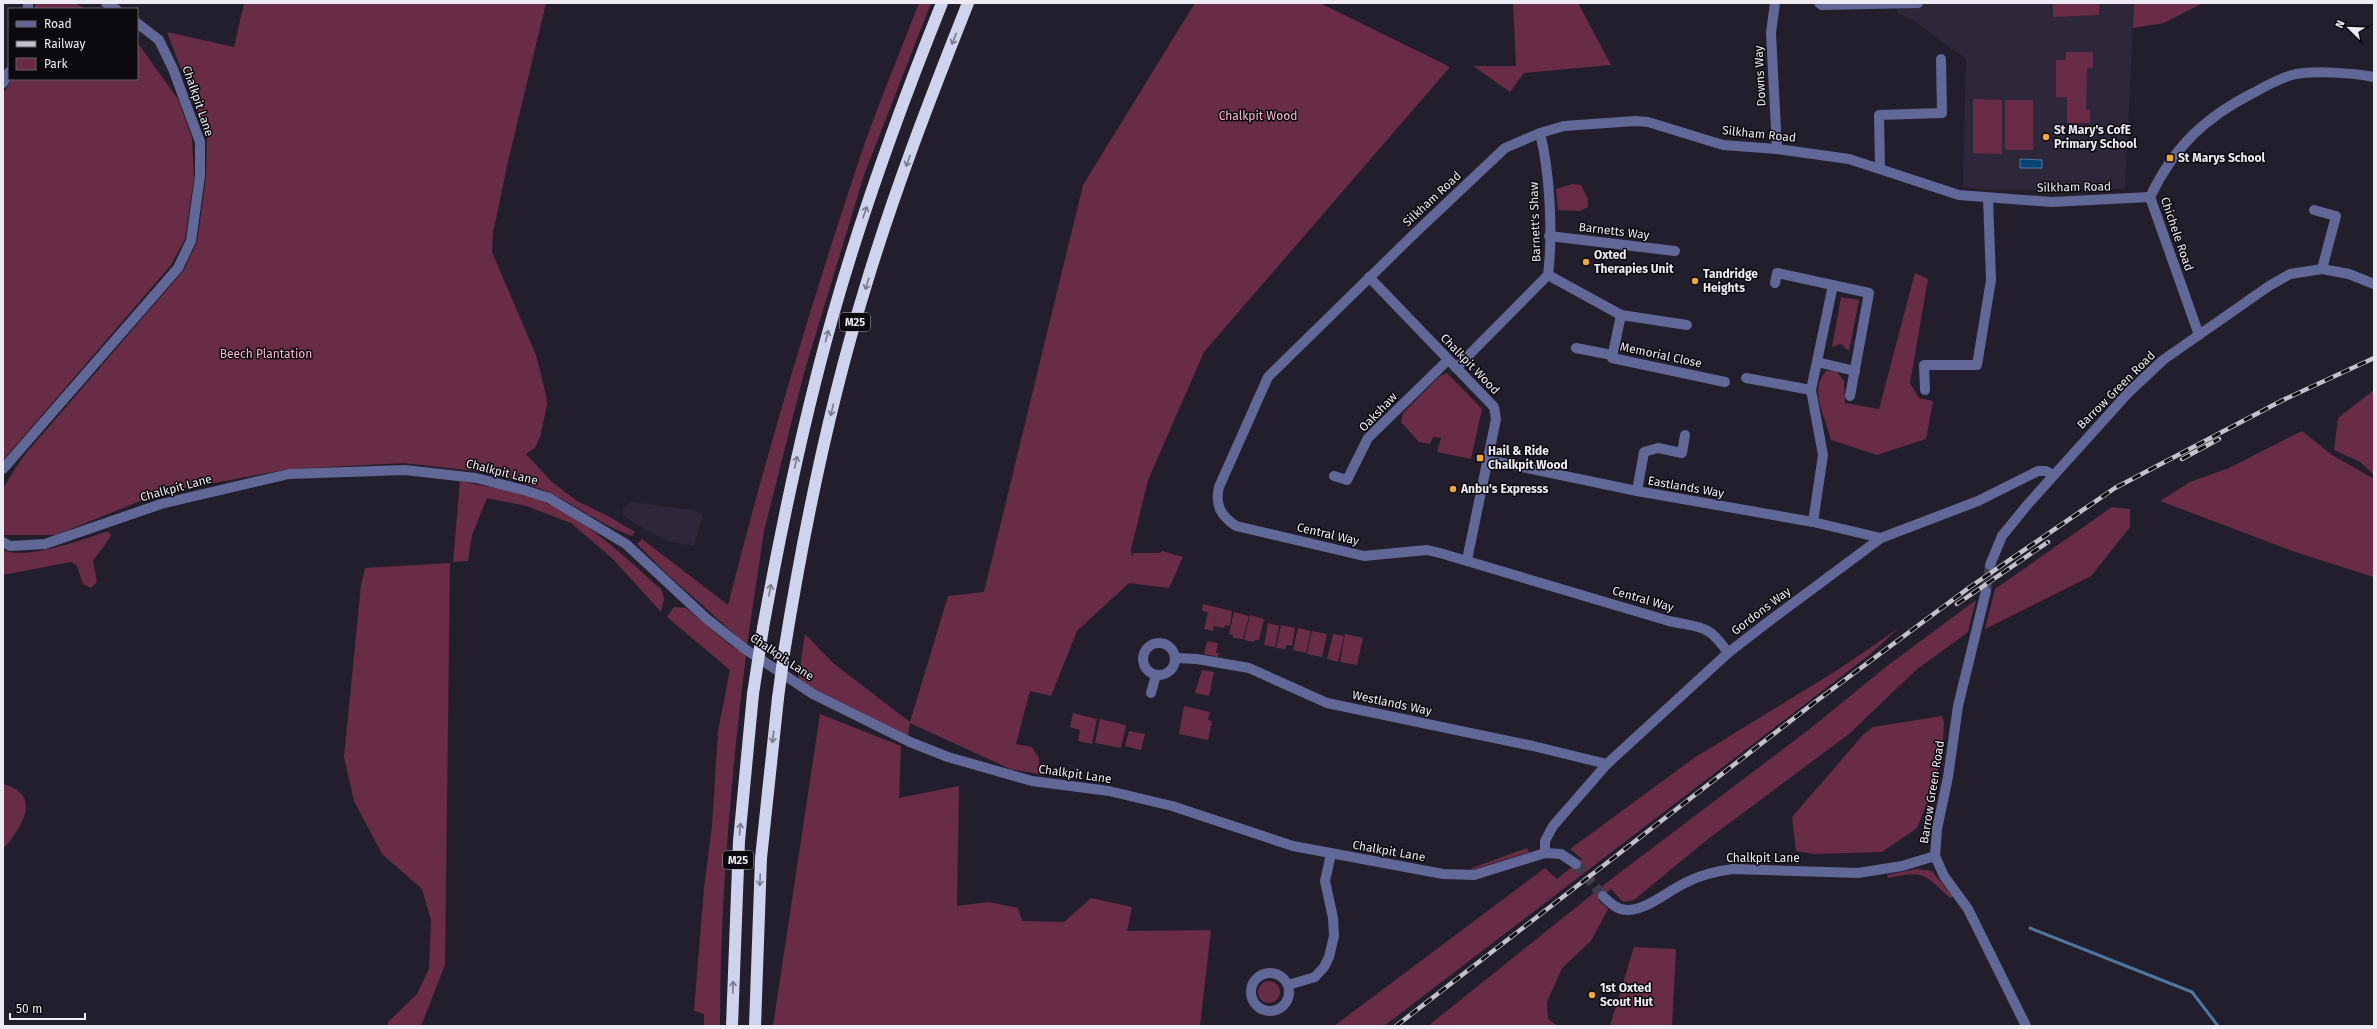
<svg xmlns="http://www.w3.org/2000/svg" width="2377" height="1029" font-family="'Fira Sans',sans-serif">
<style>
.built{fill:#2e2739}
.green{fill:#692c46}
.water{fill:#094479;stroke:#4e769e}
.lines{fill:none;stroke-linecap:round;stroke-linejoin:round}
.stream{stroke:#4e769e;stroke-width:3}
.minor-tunnel{stroke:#413d49;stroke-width:10;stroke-dasharray:10 5;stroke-linecap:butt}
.minor{stroke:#616796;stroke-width:10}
.highway{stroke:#cfd3eb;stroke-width:12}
.rail-casing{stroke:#c5c1ca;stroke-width:4.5}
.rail{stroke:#0c090f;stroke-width:3;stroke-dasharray:9;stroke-linecap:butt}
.highway-bridge{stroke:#cfd3eb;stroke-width:12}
.oneway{stroke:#777888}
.poi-dot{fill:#eda83b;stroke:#0c090f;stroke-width:1.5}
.labels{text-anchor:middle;stroke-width:3;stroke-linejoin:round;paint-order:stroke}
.shield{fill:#0c090f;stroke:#aaa6af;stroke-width:1}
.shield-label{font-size:11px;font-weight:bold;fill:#eeeaf3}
.street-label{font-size:12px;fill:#eeeaf3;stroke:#0c090f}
.park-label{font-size:12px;fill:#f9b6ce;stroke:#0c090f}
.poi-label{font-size:12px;font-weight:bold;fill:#eeeaf3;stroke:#0c090f;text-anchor:start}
</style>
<rect width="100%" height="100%" fill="#231e2b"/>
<g class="built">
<polygon points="1897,3 2134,3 2125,189 1986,190 1963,187 1966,59 1913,20 1897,13"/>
<polygon points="631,502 693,510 703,514 694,546 671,542 647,531 623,515 623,509"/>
</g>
<g class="green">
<polygon points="35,3 74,3 86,9 35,9"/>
<path d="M244 3H546L507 166 493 233 492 252 536 355 546 395 547 405 540 437 535 448 526 454 552 482 577 501 608 516 635 532 632 536C604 526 581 509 556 496 541 488 526 484 510 479L511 475 404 463 289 469 160 493 56 535H3V488L22 458 184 270 197 242 206 178 207 137 167 32 234 47Z"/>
<path d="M919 3H931L864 175 804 373 764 531 747 645 665 572 637 544 642 539 728 605C766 455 810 307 859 160 877 107 899 55 919 3Z"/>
<polygon points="1195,3 1320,3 1450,67 1204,352 1148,480 1131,550 1132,557 1133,553 1159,553 1162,551 1183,557 1169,588 1129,583 1077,631 1051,696 1030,691 1016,744 1032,747 1039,758 1039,774 1010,769 910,723 908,736 798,681 805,634 833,663 910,722 948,596 984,592 1083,185"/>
<polygon points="1513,3 1578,3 1611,65 1524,73 1510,92 1473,66 1516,66"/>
<polygon points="2053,3 2099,3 2099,15 2053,17"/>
<polygon points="2134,3 2203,3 2164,23 2133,28"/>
<polygon points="137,42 178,99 192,138 194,178 185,239 171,265 3,460 3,94 12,79 137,79"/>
<polygon points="2066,52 2093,52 2093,68 2087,68 2086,110 2090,110 2090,123 2067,123 2067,97 2056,97 2056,60 2066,60"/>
<polygon points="1973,99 2002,100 2002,154 1973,153"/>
<rect x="2005" y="100" width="28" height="50"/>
<polygon points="1572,184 1581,185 1588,199 1588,207 1580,211 1558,210 1556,189"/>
<path d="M1915 273 1928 279 1910 383 1919 398 1933 401 1926 439 1877 455 1831 440C1826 417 1808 391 1826 371H1836L1844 381 1845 403 1879 409Z"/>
<polygon points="1841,297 1859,300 1849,351 1841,344 1832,347"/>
<polygon points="1447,373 1482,409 1471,459 1437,452 1441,438 1433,437 1430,444 1419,442 1401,422 1403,413 1440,376"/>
<polygon points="2374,390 2374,475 2360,462 2334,450 2338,418"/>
<polygon points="2302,431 2332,455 2374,479 2374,577 2295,552 2160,501 2190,482 2229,468"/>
<path d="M460 481C486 487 512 490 537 499 584 517 625 557 662 590L664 599 661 612 613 559 571 523 526 506 487 498 472 535 468 561 453 562Z"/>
<polygon points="2112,507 2130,509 2130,527 2091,576 1985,629 1995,589"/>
<path d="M106 532H109L111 536 93 561 97 582 91 588 83 584 77 566 71 562 3 575V550C25 561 83 539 106 532Z"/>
<polygon points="450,563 445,965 421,1026 388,1026 388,1022 417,994 429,969 431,920 422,889 382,854 354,801 344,757 361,585 365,568"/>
<polygon points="1976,600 1968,632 1916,670 1849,734 1708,839 1634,900 1623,902 1611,889 1598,900 1608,909 1591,941 1562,968 1547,1002 1548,1019 1558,1026 1428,1026 1614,877 1811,728 1887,666"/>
<polygon points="1203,604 1232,611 1230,626 1225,625 1224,628 1214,626 1216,610 1213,631 1204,629 1208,612 1202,611"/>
<path d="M674 607 686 608 730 645 746 655C731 779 720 901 720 1026H704V1014L694 1011 704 888 712 826 718 731 730 670 667 617Z"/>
<polygon points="1234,612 1249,616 1243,639 1233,638 1233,635 1229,634"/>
<polygon points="1250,615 1264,619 1259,640 1255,640 1254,642 1244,640"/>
<polygon points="1268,623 1279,626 1275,647 1264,645"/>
<polygon points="1281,625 1295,628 1292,646 1286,645 1286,649 1276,648"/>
<polygon points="1298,628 1311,631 1306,653 1293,650"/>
<polygon points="1899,628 1868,656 1384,1026 1334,1026 1545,868 1557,879 1582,859 1570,849 1694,758 1839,669"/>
<polygon points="1312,631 1327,634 1322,657 1307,654"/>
<polygon points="1333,634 1344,636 1338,662 1327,659"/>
<polygon points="1345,634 1363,638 1357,665 1340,662"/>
<polygon points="1207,641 1218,643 1216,653 1219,653 1218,657 1204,654"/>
<polygon points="1202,670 1214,672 1209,696 1195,693"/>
<polygon points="1184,706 1210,712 1208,720 1212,721 1208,740 1179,734"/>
<polygon points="1073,713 1097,719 1092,744 1078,741 1080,730 1070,727"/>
<polygon points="820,714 901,746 899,798 959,786 957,906 989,902 1018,908 1022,921 1064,922 1091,898 1132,907 1127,931 1211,930 1200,1026 773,1026"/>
<polygon points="1942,716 1944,722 1942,756 1933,788 1917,828 1882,852 1814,854 1796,851 1792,817 1863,735 1873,727"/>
<polygon points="1100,719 1126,725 1121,748 1095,743"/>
<polygon points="1129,731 1145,734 1141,750 1125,746"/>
<path d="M3 784C44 795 21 828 3 849Z"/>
<polygon points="1527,848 1529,852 1471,870 1472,868"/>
<path d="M1916 869 1932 871 1953 897 1950 898C1924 874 1924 870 1888 878L1887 875Z"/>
<polygon points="1634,947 1676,949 1672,1026 1610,1026"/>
<circle cx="1269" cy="992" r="11"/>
</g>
<polygon class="water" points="2020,159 2042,160 2042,168 2020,168"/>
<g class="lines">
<polyline class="stream" points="2030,928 2192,992 2218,1026"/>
<g class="minor-tunnel">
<polyline points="1986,591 1990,565"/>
<polyline points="1576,864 1603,896"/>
</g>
<g class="minor">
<polyline points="106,3 116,9"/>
<polyline points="1775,3 1771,33 1777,149"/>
<polyline points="1819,3 1822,5 1918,3"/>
<polyline points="28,9 28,3"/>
<polyline points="3,83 9,72"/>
<polyline points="1880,168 1879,115 1942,113 1941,59"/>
<polyline points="2314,210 2336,216 2322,269"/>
<polyline points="1549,236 1675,251"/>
<polyline points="1548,275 1621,315 1687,325"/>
<polyline points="1369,277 1494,407 1496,419 1467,560"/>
<polyline points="1775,283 1777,273 1869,293 1850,396"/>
<polyline points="1621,315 1612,358 1725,382"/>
<path d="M2199 335 2150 197C2174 147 2204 118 2253 93 2266 86 2278 79 2292 75 2312 70 2353 73 2374 77"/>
<polyline points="1576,348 1612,355"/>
<polyline points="1817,362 1855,371"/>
<path d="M1456 368 1548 275C1553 234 1550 173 1540 133"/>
<polyline points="1746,378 1811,390"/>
<polyline points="1925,390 1924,365 1977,365 1991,280 1988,198"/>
<polyline points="1488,460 1637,491 1813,522 1881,538"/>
<polyline points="3,469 178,268 191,241 200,176 200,142 173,69 159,40 137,23"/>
<polyline points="1334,476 1347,480 1368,438 1448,360"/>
<polyline points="1637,491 1644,452 1658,448 1682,453 1685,435"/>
<polyline points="1813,522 1823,455 1811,390 1833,285"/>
<polyline points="3,542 10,546 45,544 161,504 289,474 405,470 476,478 524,490 549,498 626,544 707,619 745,649 813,694 910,742 948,757 1032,781 1109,791 1172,806 1293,846 1443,874 1474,875 1545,853 1561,854 1576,864"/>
<polyline points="1990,565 2002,536 2028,504 2129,392 2163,360 2269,286 2290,274 2322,269 2349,274 2374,284"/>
<polyline points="1986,591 1958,706 1948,777 1937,829 1935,856 1944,876 1968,909 2026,1026"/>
<circle cx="1159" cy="659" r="16"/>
<path d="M1728 653C1709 624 1701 628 1669 621L1440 553 1427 550 1364 556 1236 526C1220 515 1215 505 1219 487L1268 377 1414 234 1505 148 1540 133 1564 126 1635 121 1648 122 1723 145 1777 149 1849 159 1959 195 2052 202 2150 197"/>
<polyline points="1176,658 1197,659 1249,668 1327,703 1533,746 1607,764"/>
<polyline points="1151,693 1156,675"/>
<polyline points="1545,853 1545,841 1553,826 1607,764 1728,653 1764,625 1881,538 1978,501 2038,471 2046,471 2053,475"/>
<path d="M1603 896C1610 903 1618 911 1629 910 1648 909 1668 891 1685 883 1700 875 1716 871 1733 869L1858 873 1902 866 1935 856"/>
<circle cx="1270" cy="992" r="19"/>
<polyline points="1288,985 1315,977 1324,967 1329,957 1334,936 1333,918 1325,881 1331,854"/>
</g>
<g class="highway">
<path d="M763 628C782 523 804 418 833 315 863 209 901 105 942 3"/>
<path d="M784 653C804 528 829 405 866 285 895 189 931 96 968 3"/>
<polyline points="732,1026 739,841 753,694"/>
<polyline points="755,1026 761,858 778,698"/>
</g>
<defs>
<g id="rail">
<polyline points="2182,459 2219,439"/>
<polyline points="1957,604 2048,542"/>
<polyline points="1396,1026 1815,702 1970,587 2115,488 2283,400 2374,358"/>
</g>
</defs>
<use href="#rail" class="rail-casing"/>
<use href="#rail" class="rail"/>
<g class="highway-bridge">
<polyline points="753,694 763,628"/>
<polyline points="778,698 784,653"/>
</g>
</g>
<defs><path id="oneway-shaft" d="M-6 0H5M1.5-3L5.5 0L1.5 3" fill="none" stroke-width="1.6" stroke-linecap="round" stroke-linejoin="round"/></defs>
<g class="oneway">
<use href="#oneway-shaft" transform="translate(954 39) rotate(111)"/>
<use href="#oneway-shaft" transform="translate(908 161) rotate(110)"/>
<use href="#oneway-shaft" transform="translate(865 212) rotate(-71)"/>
<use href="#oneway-shaft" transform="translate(867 284) rotate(107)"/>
<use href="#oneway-shaft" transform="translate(827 336) rotate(-75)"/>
<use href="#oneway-shaft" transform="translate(832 410) rotate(104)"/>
<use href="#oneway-shaft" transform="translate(796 462) rotate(-77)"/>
<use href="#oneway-shaft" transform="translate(770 590) rotate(-79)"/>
<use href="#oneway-shaft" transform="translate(773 737) rotate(97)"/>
<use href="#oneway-shaft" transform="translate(740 829) rotate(-85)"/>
<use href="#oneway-shaft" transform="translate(760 880) rotate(93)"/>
<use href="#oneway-shaft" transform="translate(733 987) rotate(-89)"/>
</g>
<g class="poi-dot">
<circle cx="2046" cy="137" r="4"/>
<rect x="2166" y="154" width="8" height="8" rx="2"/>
<circle cx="1586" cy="262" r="4"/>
<circle cx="1695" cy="281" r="4"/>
<rect x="1476" y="454" width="8" height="8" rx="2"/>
<circle cx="1453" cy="489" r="4"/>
<circle cx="1592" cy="995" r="4"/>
</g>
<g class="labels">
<g class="shield">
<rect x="840" y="313" width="30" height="18" rx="3"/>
<rect x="723" y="851" width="30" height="18" rx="3"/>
</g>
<g class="shield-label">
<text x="855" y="326">M25</text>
<text x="738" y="864">M25</text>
</g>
<g class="street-label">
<text transform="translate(1760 76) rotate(-93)" y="4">Downs Way</text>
<text transform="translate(198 101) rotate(71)" y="4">Chalkpit Lane</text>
<text transform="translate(1759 134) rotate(6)" y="4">Silkham Road</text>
<text transform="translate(2074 187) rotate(-1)" y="4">Silkham Road</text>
<text transform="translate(1432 199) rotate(-43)" y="4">Silkham Road</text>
<text transform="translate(1535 222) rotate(-92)" y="4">Barnett's Shaw</text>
<text transform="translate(1614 231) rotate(7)" y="4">Barnetts Way</text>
<text transform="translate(2177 234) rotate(71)" y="4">Chichele Road</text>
<text transform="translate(1661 355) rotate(12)" y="4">Memorial Close</text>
<text transform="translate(1470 364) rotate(46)" y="4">Chalkpit Wood</text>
<text transform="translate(2116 390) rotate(-45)" y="4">Barrow Green Road</text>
<text transform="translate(1378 412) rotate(-46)" y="4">Oakshaw</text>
<text transform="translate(502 472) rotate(14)" y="4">Chalkpit Lane</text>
<text transform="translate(1686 487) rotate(10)" y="4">Eastlands Way</text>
<text transform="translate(176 488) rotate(-15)" y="4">Chalkpit Lane</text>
<text transform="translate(1328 534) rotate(13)" y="4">Central Way</text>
<text transform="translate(1643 599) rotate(16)" y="4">Central Way</text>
<text transform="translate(1761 611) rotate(-37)" y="4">Gordons Way</text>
<text transform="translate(782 657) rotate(34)" y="4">Chalkpit Lane</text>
<text transform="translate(1392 703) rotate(12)" y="4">Westlands Way</text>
<text transform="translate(1075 774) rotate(8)" y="4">Chalkpit Lane</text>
<text transform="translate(1932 792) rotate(-81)" y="4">Barrow Green Road</text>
<text transform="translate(1389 851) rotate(10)" y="4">Chalkpit Lane</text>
<text x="1763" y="862">Chalkpit Lane</text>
</g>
<g class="park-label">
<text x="1258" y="120">Chalkpit Wood</text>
<text x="266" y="358">Beech Plantation</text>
</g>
<g class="poi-label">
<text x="2054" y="134">St Mary's CofE<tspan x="2054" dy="14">Primary School</tspan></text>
<text x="2178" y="162">St Marys School</text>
<text x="1594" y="259">Oxted<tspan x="1594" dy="14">Therapies Unit</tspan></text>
<text x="1703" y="278">Tandridge<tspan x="1703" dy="14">Heights</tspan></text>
<text x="1488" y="455">Hail &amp; Ride<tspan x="1488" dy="14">Chalkpit Wood</tspan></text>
<text x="1461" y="493">Anbu's Expresss</text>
<text x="1600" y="992">1st Oxted<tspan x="1600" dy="14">Scout Hut</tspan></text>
</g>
</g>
<rect width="2377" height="1029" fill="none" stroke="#eeeaf3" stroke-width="8"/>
<rect x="8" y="8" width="130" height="72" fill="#0c090f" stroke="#66636a"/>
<rect x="16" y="21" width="20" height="6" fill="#616796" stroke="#66636a"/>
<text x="44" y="28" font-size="12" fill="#eeeaf3">Road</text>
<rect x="16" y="41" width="20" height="6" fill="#c5c1ca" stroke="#66636a"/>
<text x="44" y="48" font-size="12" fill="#eeeaf3">Railway</text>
<rect x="16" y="58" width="20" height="12" fill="#692c46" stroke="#66636a"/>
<text x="44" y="68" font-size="12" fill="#eeeaf3">Park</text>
<g transform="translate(2349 28) rotate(293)" stroke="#0c090f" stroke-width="3" paint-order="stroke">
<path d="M0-3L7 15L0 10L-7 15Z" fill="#eeeaf3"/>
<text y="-6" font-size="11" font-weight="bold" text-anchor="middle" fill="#eeeaf3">N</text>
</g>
<path d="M10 1013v6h75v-6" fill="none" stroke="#eeeaf3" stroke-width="2"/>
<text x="16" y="1013" font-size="12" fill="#eeeaf3" stroke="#0c090f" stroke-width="3" paint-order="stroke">50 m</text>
</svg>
